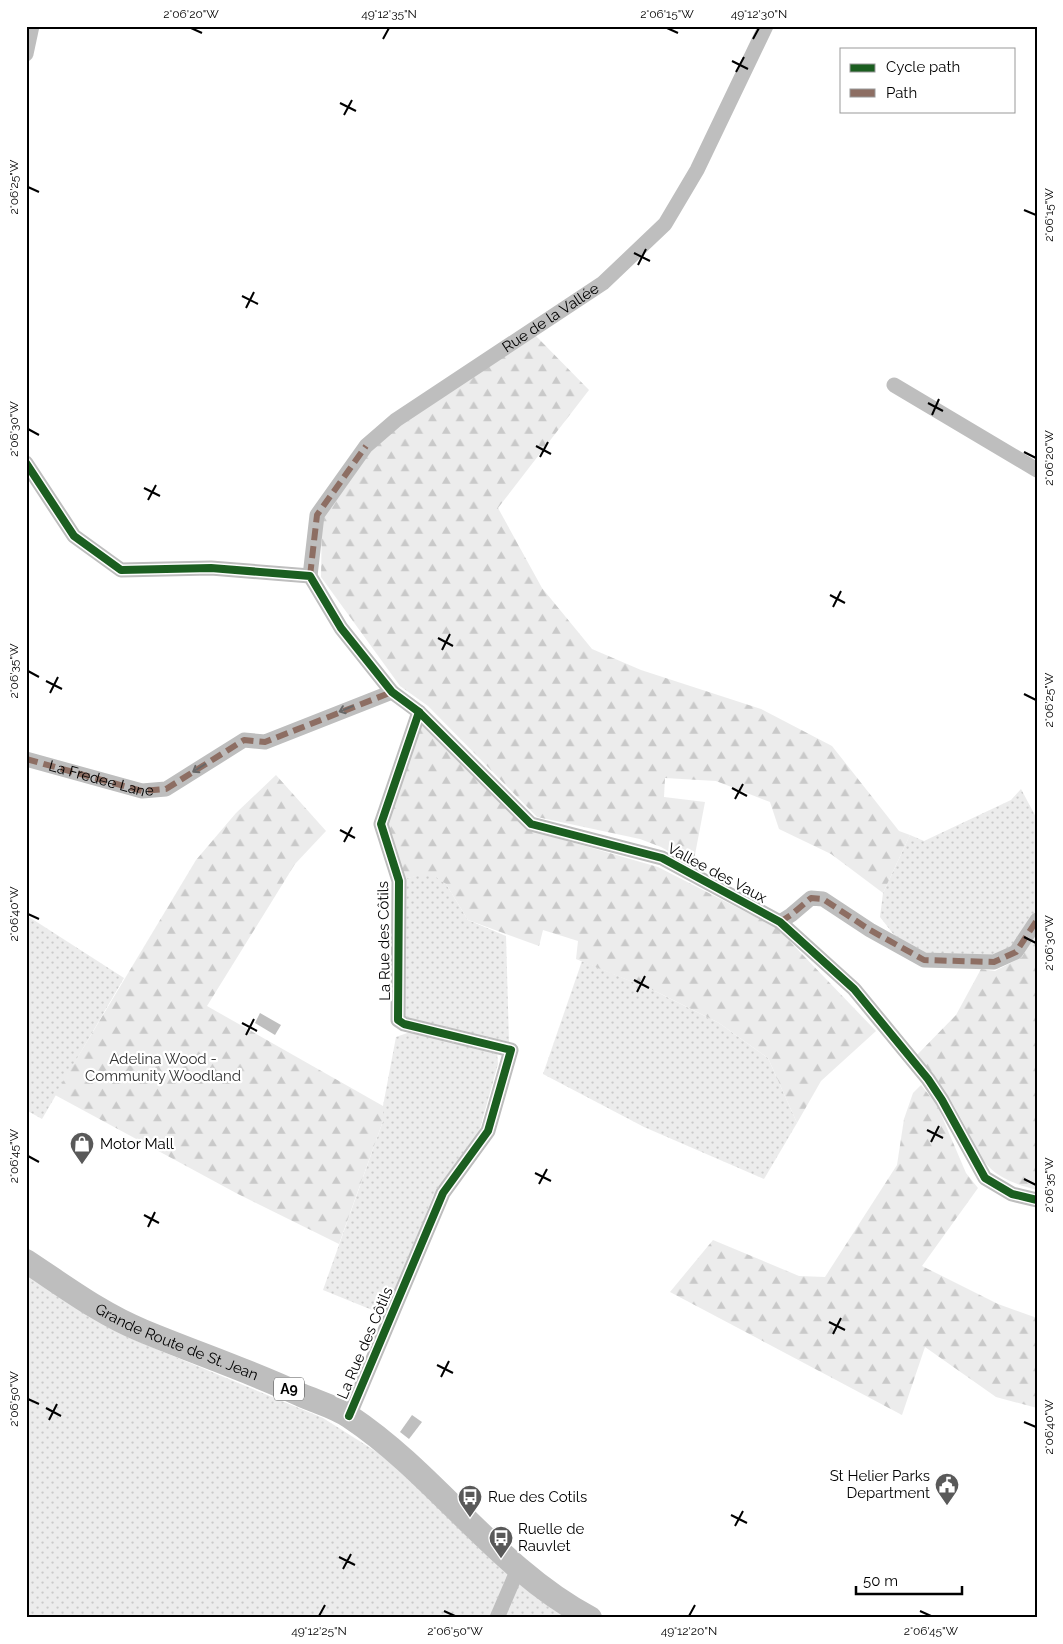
<svg xmlns="http://www.w3.org/2000/svg" width="1063" height="1644" font-family="Raleway,sans-serif">
<style>
.grass{fill:url(#grass-dots)}
.forest{fill:url(#forest-firs)}
.water{fill:#bfbfbf}
.lines{fill:none;stroke-linecap:round;stroke-linejoin:round}
.street{stroke:#bebebe;stroke-width:15}
.primary{stroke:#bebebe;stroke-width:24}
.quiet{stroke:#8d6e63;stroke-width:6;stroke-dasharray:12 6;stroke-linecap:butt}
.cycleway-casing{stroke:#fff;stroke-width:11}
.cycleway{stroke:#1b5e20;stroke-width:8}
.oneway{stroke:#686868}
.ticks{fill:none;stroke:#000;stroke-width:2}
.labels{text-anchor:middle;stroke-width:4.5;stroke-linejoin:round;paint-order:stroke}
.shield{fill:#fff;stroke:#4c4c4c;stroke-width:1}
.shield-label{font-size:14px;font-weight:bold;fill:#000}
.street-label{font-size:15px;fill:#000;stroke:#fff}
.park-label{font-size:15px;fill:#333;stroke:#fff}
.poi-label{font-size:15px;fill:#000;stroke:#fff;text-anchor:start}
.neatline{fill:none;stroke:#000;stroke-width:2}
.ticks-label{font-size:12px;text-anchor:middle;fill:#000}
</style>
<defs>
<pattern id="grass-dots" width="8" height="8" patternUnits="userSpaceOnUse" patternTransform="scale(1.25)"><rect width="8" height="8" fill="#ececec"/><path d="M2 2h.1M6 6h.1" fill="none" stroke="#c9c9c9" stroke-width="1.8" stroke-linecap="round"/></pattern>
<pattern id="forest-firs" width="22" height="20" patternUnits="userSpaceOnUse" patternTransform="scale(1.25)"><rect width="22" height="20" fill="#ececec"/><path d="M5 1l3.5 6h-7zM16 11l3.5 6h-7z" fill="#c9c9c9"/></pattern>
</defs>
<rect width="100%" height="100%" fill="#fff"/>
<g class="grass">
<polygon points="1021,789 1037,819 1037,911 1012,948 995,957 925,954 894,935 880,917 883,893 910,835 924,841 1011,800"/>
<polygon points="430,872 446,884 468,920 506,936 509,1042 415,1021 403,1015 404,879"/>
<polygon points="26,915 124,978 42,1119 26,1110"/>
<polygon points="582,961 657,992 719,1023 768,1058 797,1123 764,1179 644,1127 543,1074"/>
<polygon points="410,1032 497,1051 498,1064 477,1139 433,1196 387,1316 323,1290 383,1121 383,1106 396,1037"/>
<polygon points="26,1274 127,1337 323,1418 391,1461 575,1618 26,1618"/>
</g>
<g class="forest">
<polygon points="535,335 589,390 498,508 542,588 592,649 641,670 761,709 832,746 899,831 910,835 883,893 831,854 779,829 770,802 716,781 665,778 664,797 705,802 693,865 661,847 640,839 537,817 428,706 400,686 321,577 322,517 371,451 400,425"/>
<polygon points="421,721 526,829 658,867 777,928 876,1031 821,1081 797,1123 768,1058 719,1023 657,992 576,959 578,941 543,930 539,946 468,920 446,884 430,873 404,879 387,823"/>
<polygon points="276,775 326,831 295,864 207,1006 383,1106 383,1121 339,1244 236,1193 55,1095 196,860 236,813"/>
<path d="M1037 931V1190C1021 1186 1003 1180 991 1169 979 1158 972 1140 965 1126 951 1100 938 1076 916 1056L956 1015 981 969 995 971 1022 957Z"/>
<polygon points="921,1085 937,1105 966,1173 978,1188 922,1266 998,1304 1037,1318 1037,1408 996,1397 925,1347 902,1415 670,1292 713,1240 799,1276 825,1277 897,1165 904,1119 913,1093"/>
</g>
<g class="water">
<polygon points="260,1013 281,1025 275,1035 255,1023"/>
<polygon points="412,1415 422,1422 409,1439 400,1432"/>
</g>
<g class="lines">
<g class="street">
<polyline points="26,54 32,26"/>
<polyline points="894,385 1037,470"/>
<polyline points="26,463 74,536 121,570 211,568 310,576"/>
<polyline points="310,576 341,628 392,692 419,712 531,824 662,858 780,922 854,989 928,1079 942,1100 985,1178 1012,1194 1037,1200"/>
<path id="s1" d="M310 576 317 515 366 446 396 420 603 283 665 224 697 170 766 26"/>
<path id="s2" d="M26 759 142 791 166 789 244 740 265 742 392 692"/>
<polyline points="780,922 791,915 811,898 823,899 870,930 924,960 994,962 1016,952 1037,920"/>
<polyline points="349,1416 443,1193 488,1131 511,1050 404,1024 398,1020 399,881 381,824 419,712"/>
<polyline points="497,1618 518,1569"/>
</g>
<path class="primary" id="s3" d="M26 1261C64 1286 101 1314 143 1331 196 1353 250 1371 301 1395 317 1402 336 1407 350 1417 437 1475 496 1568 590 1618"/>
<g class="quiet">
<polyline points="310,576 317,515 366,446"/>
<polyline points="26,759 142,791 166,789 244,740 265,742 392,692"/>
<polyline points="780,922 791,915 811,898 823,899 870,930 924,960 994,962 1016,952 1037,920"/>
</g>
<defs>
<g id="cycleway">
<polyline points="26,463 74,536 121,570 211,568 310,576 341,628 392,692 419,712 531,824 662,858 780,922 854,989 928,1079 942,1100 985,1178 1012,1194 1037,1200"/>
<polyline points="349,1416 443,1193 488,1131 511,1050 404,1024 398,1020 399,881 381,824 419,712"/>
</g>
</defs>
<use href="#cycleway" class="cycleway-casing"/>
<use href="#cycleway" class="cycleway"/>
</g>
<defs><path id="oneway-shaft" d="M-6 0H5M1.5-3L5.5 0L1.5 3" fill="none" stroke-width="1.6" stroke-linecap="round" stroke-linejoin="round" transform="scale(1.25)"/></defs>
<g class="oneway">
<use href="#oneway-shaft" transform="translate(346 709) rotate(158)"/>
<use href="#oneway-shaft" transform="translate(199 768) rotate(148)"/>
</g>
<path class="ticks" d="M191 28 202 33M667 28 678 33M383 39 389 28M753 39 759 28M732 61 748 69M736 72 744 57M340 103 356 111M344 115 352 100M28 187 39 192M1024 210 1036 215M634 253 650 261M638 265 646 249M242 296 258 304M246 308 254 292M928 403 943 411M932 415 939 399M28 429 39 435M536 446 551 454M1024 452 1036 458M540 457 548 442M144 488 160 496M148 500 156 485M830 595 845 603M833 607 841 591M438 638 453 646M442 650 450 634M28 671 39 677M46 681 62 689M50 693 58 677M1024 694 1036 700M732 788 747 796M735 799 743 784M340 830 355 838M344 842 352 827M28 914 39 919M1024 937 1036 943M634 980 649 988M637 992 645 976M242 1023 257 1031M246 1035 254 1019M927 1130 943 1138M931 1142 939 1126M28 1156 39 1162M535 1173 551 1181M1024 1179 1036 1185M539 1184 547 1169M144 1215 159 1223M148 1227 155 1212M829 1322 845 1330M833 1334 841 1318M437 1365 453 1373M441 1377 449 1361M28 1399 39 1404M46 1408 61 1416M49 1420 57 1404M1024 1422 1036 1427M731 1515 747 1523M735 1526 743 1511M339 1557 355 1565M343 1569 351 1554M444 1611 455 1616M920 1611 931 1616M319 1616 325 1605M689 1616 695 1605"/>
<defs>
<symbol id="shop-pin" viewBox="-11 -11 22 30"><path d="M0 17L-7.5 6A9.5 9.5 0 1 1 7.5 6Z" fill="#595959" stroke="#fff"/><path d="M-5-2.5h2.3a2.7 3.5 0 0 1 5.4 0H5L5.5 6h-11ZM-1.5-2.5h3a1.5 2.3 0 0 0-3 0Z" fill="#fff"/></symbol>
<symbol id="civic-pin" viewBox="-11 -11 22 30"><path d="M0 17L-7.5 6A9.5 9.5 0 1 1 7.5 6Z" fill="#595959" stroke="#fff"/><path d="M-.6-6.5H3V-4.5H.6V-3L4-1V1h2V6H-6V1h2V-1L-.6-3ZM-1.2 2.5V6h2.4V2.5Z" fill="#fff"/></symbol>
<symbol id="bus-pin" viewBox="-11 -11 22 30"><path d="M0 17L-7.5 6A9.5 9.5 0 1 1 7.5 6Z" fill="#595959" stroke="#fff"/><path d="M-5-6H5V4H4V6H2V4H-2V6H-4V4H-5ZM-3.5-4V0h7V-4ZM-3.5 1.2v1.5H-2V1.2ZM2 1.2v1.5H3.5V1.2Z" fill="#fff"/></symbol>
</defs>
<g fill-rule="evenodd">
<use href="#shop-pin" x="68" y="1130" width="28" height="38"/>
<use href="#civic-pin" x="933" y="1471" width="28" height="38"/>
<use href="#bus-pin" x="456" y="1483" width="28" height="38"/>
<use href="#bus-pin" x="487" y="1524" width="28" height="38"/>
</g>
<g class="labels">
<rect class="shield" x="274" y="1377.5" width="30" height="23" rx="4"/>
<g class="shield-label">
<text x="289" y="1394">A9</text>
</g>
<g class="street-label">
<text dy="5" stroke="none"><textPath href="#s1" startOffset="371">Rue de la Vallée</textPath></text>
<text dy="5" stroke="none"><textPath href="#s2" startOffset="78">La Fredee Lane</textPath></text>
<text transform="translate(717 873) rotate(28)" y="5">Vallee des Vaux</text>
<text transform="translate(384 941) rotate(-91)" y="5">La Rue des Côtils</text>
<text dy="5" stroke="none"><textPath href="#s3" startOffset="172">Grande Route de St. Jean</textPath></text>
<text transform="translate(365 1343) rotate(-67)" y="5">La Rue des Côtils</text>
</g>
<g class="park-label">
<text x="163" y="1064">Adelina Wood -<tspan x="163" dy="17">Community Woodland</tspan></text>
</g>
<g class="poi-label">
<text x="100" y="1149">Motor Mall</text>
<text x="930" y="1481" text-anchor="end">St Helier Parks<tspan x="930" dy="17">Department</tspan></text>
<text x="488" y="1502">Rue des Cotils</text>
<text x="518" y="1534">Ruelle de<tspan x="518" dy="17">Rauvlet</tspan></text>
</g>
</g>
<rect width="1063" height="1644" fill="none" stroke="#ffffff" stroke-width="55"/>
<rect x="840" y="48" width="175" height="65" fill="#ffffff" stroke="#999999"/>
<rect x="850" y="64" width="25" height="8" fill="#1b5e20" stroke="#999999"/>
<text x="886" y="72" font-size="15" fill="#000000">Cycle path</text>
<rect x="850" y="89" width="25" height="8" fill="#8d6e63" stroke="#999999"/>
<text x="886" y="98" font-size="15" fill="#000000">Path</text>
<path d="M856 1586v8h106v-8" fill="none" stroke="#000000" stroke-width="2.5"/>
<text x="863" y="1586" font-size="15" fill="#000000" stroke="#ffffff" stroke-width="4" paint-order="stroke">50 m</text>
<rect x="28" y="28" width="1008" height="1588" class="neatline"/>
<g class="ticks-label">
<text x="191" y="18">2°06'20"W</text>
<text x="389" y="18">49°12'35"N</text>
<text x="667" y="18">2°06'15"W</text>
<text x="759" y="18">49°12'30"N</text>
<text transform="translate(14 187) rotate(-90)" y="4">2°06'25"W</text>
<text transform="translate(1049 215) rotate(-90)" y="4">2°06'15"W</text>
<text transform="translate(14 429) rotate(-90)" y="4">2°06'30"W</text>
<text transform="translate(1049 458) rotate(-90)" y="4">2°06'20"W</text>
<text transform="translate(14 671) rotate(-90)" y="4">2°06'35"W</text>
<text transform="translate(1049 700) rotate(-90)" y="4">2°06'25"W</text>
<text transform="translate(14 914) rotate(-90)" y="4">2°06'40"W</text>
<text transform="translate(1049 943) rotate(-90)" y="4">2°06'30"W</text>
<text transform="translate(14 1156) rotate(-90)" y="4">2°06'45"W</text>
<text transform="translate(1049 1185) rotate(-90)" y="4">2°06'35"W</text>
<text transform="translate(14 1399) rotate(-90)" y="4">2°06'50"W</text>
<text transform="translate(1049 1427) rotate(-90)" y="4">2°06'40"W</text>
<text x="319" y="1635">49°12'25"N</text>
<text x="455" y="1635">2°06'50"W</text>
<text x="689" y="1635">49°12'20"N</text>
<text x="931" y="1635">2°06'45"W</text>
</g>
</svg>
